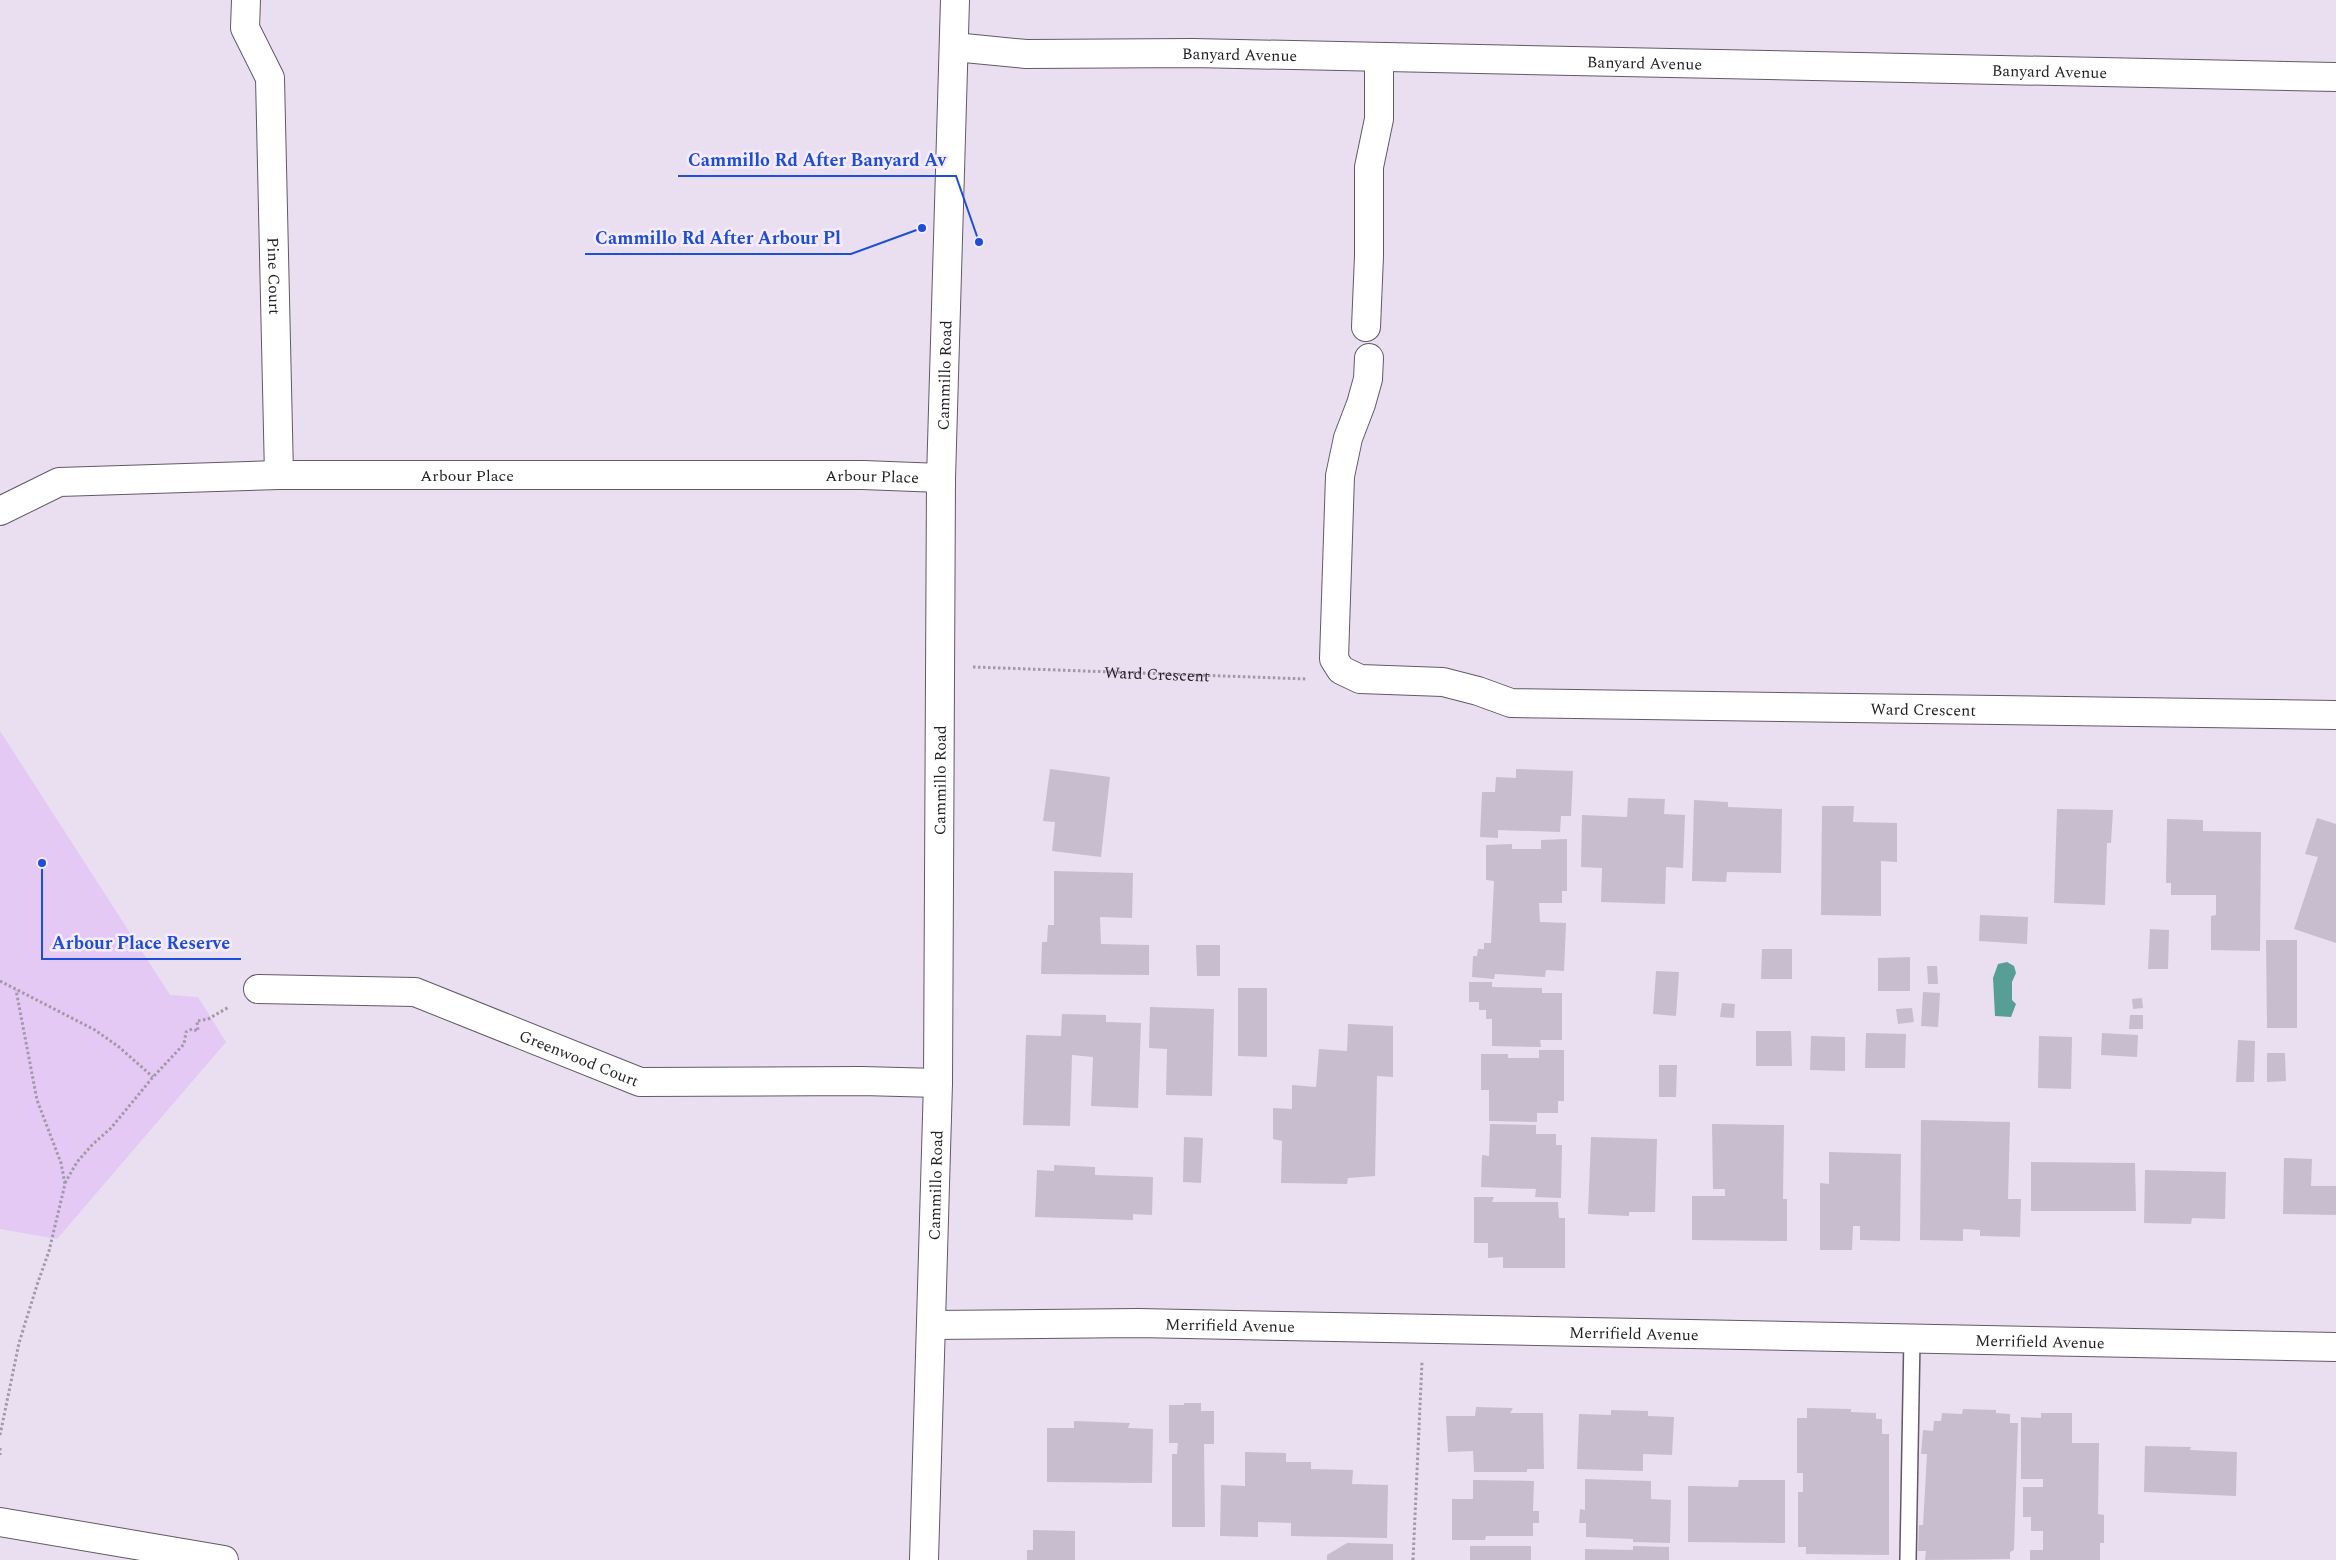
<svg xmlns="http://www.w3.org/2000/svg" width="2336" height="1560" font-family="Spectral,serif">
<style>
.green{fill:#e3c9f4}
.water{fill:#569e96}
.building{fill:#c8bdce}
.lines{fill:none;stroke-linecap:round;stroke-linejoin:round}
.service-casing{stroke:#625968;stroke-width:18}
.minor-casing{stroke:#625968;stroke-width:30}
.secondary-casing{stroke:#625968;stroke-width:30}
.path{stroke:#a199a6;stroke-width:3;stroke-dasharray:2.5 2.5;stroke-linecap:butt}
.service{stroke:#fff;stroke-width:15}
.minor{stroke:#fff;stroke-width:28}
.secondary{stroke:#fff;stroke-width:28}
.labels{text-anchor:middle;stroke-width:5;stroke-linejoin:round;paint-order:stroke}
.street-label{font-size:16px;fill:#231f25;stroke:#f7ecfe}
.leader{fill:none;stroke:#1d4ed8;stroke-width:2}
.callout-dot{fill:#1d4ed8;stroke:#f7ecfe;stroke-width:2}
.callout-label{font-size:18px;text-anchor:middle;font-weight:bold;fill:#1d4ed8;stroke:#f7ecfe;stroke-width:5;stroke-linejoin:round;paint-order:stroke}
</style>
<rect width="100%" height="100%" fill="#eadff0"/>
<polygon class="green" points="0,731 170,995 198,997 226,1042 57,1239 0,1229"/>
<polygon class="water" points="2007,962 2014,966 2016,973 2012,982 2012,1000 2016,1004 2011,1017 1995,1016 1993,978 1998,964"/>
<g class="building">
<polygon points="1050,769 1110,777 1101,857 1052,851 1055,822 1043,821"/>
<polygon points="1516,769 1573,771 1571,816 1561,816 1560,832 1498,830 1498,838 1480,837 1482,792 1495,792 1496,777 1516,778"/>
<polygon points="1628,798 1665,799 1664,814 1685,815 1683,868 1666,867 1665,904 1601,902 1602,868 1581,867 1582,815 1627,817"/>
<polygon points="1694,800 1728,802 1728,807 1782,809 1781,873 1727,872 1726,882 1692,881"/>
<polygon points="1822,806 1854,806 1853,822 1897,823 1897,862 1881,861 1881,916 1821,915"/>
<polygon points="2057,809 2113,810 2111,843 2107,843 2105,905 2054,903"/>
<polygon points="2317,818 2336,824 2336,943 2294,929 2318,857 2305,854"/>
<polygon points="2167,819 2203,820 2203,831 2261,832 2260,951 2211,950 2211,916 2216,915 2216,895 2171,895 2171,883 2166,883"/>
<polygon points="1567,839 1567,891 1562,891 1562,903 1539,903 1540,922 1566,923 1564,971 1546,970 1545,977 1495,974 1494,979 1472,977 1473,956 1477,956 1478,949 1484,949 1484,943 1491,943 1494,881 1486,880 1486,845 1512,844 1512,849 1541,849 1541,840"/>
<polygon points="1054,871 1133,873 1132,918 1100,917 1101,944 1149,945 1149,975 1041,974 1042,942 1047,942 1048,925 1054,925"/>
<polygon points="1980,915 2028,917 2027,944 1979,941"/>
<polygon points="2150,929 2169,930 2168,969 2148,969"/>
<polygon points="2266,940 2297,940 2297,1028 2267,1028"/>
<polygon points="1196,945 1220,945 1220,976 1197,976"/>
<polygon points="1762,949 1792,949 1792,979 1761,979"/>
<polygon points="1910,957 1910,991 1878,991 1878,958"/>
<polygon points="1927,966 1937,966 1938,984 1928,984"/>
<polygon points="1656,971 1679,972 1676,1016 1653,1014"/>
<polygon points="1469,982 1492,982 1492,987 1542,988 1542,993 1562,993 1562,1040 1540,1040 1541,1047 1492,1046 1492,1019 1486,1019 1486,1010 1479,1010 1479,1002 1469,1002"/>
<polygon points="1238,988 1267,988 1267,1057 1238,1056"/>
<polygon points="1923,992 1940,993 1938,1027 1921,1026"/>
<polygon points="2142,998 2143,1008 2133,1009 2132,999"/>
<polygon points="1722,1003 1735,1004 1734,1018 1720,1017"/>
<polygon points="1150,1007 1214,1009 1212,1096 1166,1095 1167,1049 1149,1048"/>
<polygon points="1912,1008 1914,1022 1898,1024 1896,1009"/>
<polygon points="1062,1014 1106,1015 1106,1022 1141,1023 1138,1108 1091,1106 1093,1057 1072,1055 1070,1126 1023,1125 1026,1035 1061,1036"/>
<polygon points="2130,1015 2143,1015 2143,1029 2129,1029"/>
<polygon points="1348,1024 1393,1026 1393,1077 1377,1076 1375,1176 1348,1178 1347,1184 1281,1183 1282,1141 1273,1139 1273,1108 1292,1109 1292,1085 1316,1087 1319,1049 1347,1051"/>
<polygon points="1756,1031 1791,1031 1792,1066 1756,1066"/>
<polygon points="1866,1033 1906,1034 1905,1068 1865,1068"/>
<polygon points="2102,1033 2138,1035 2137,1057 2101,1055"/>
<polygon points="1811,1036 1845,1037 1845,1071 1810,1070"/>
<polygon points="2039,1036 2072,1037 2071,1089 2038,1088"/>
<polygon points="2238,1040 2255,1041 2254,1082 2236,1082"/>
<polygon points="1539,1050 1564,1050 1564,1101 1558,1101 1558,1113 1537,1113 1537,1122 1489,1121 1489,1090 1481,1090 1481,1054 1508,1054 1508,1058 1539,1058"/>
<polygon points="2267,1053 2285,1053 2286,1081 2267,1082"/>
<polygon points="1659,1065 1677,1065 1676,1097 1659,1097"/>
<polygon points="1921,1120 2010,1122 2008,1199 2021,1199 2020,1237 1980,1236 1980,1230 1963,1229 1963,1241 1920,1240"/>
<polygon points="1490,1124 1536,1125 1536,1134 1556,1134 1556,1145 1562,1145 1561,1198 1535,1197 1536,1189 1481,1187 1482,1155 1489,1156"/>
<polygon points="1712,1124 1784,1125 1783,1199 1787,1199 1787,1241 1692,1240 1692,1196 1725,1196 1725,1189 1713,1189"/>
<polygon points="1184,1137 1203,1138 1201,1183 1183,1182"/>
<polygon points="1591,1137 1657,1139 1655,1212 1629,1212 1629,1216 1588,1214"/>
<polygon points="1829,1152 1901,1154 1900,1241 1860,1240 1860,1226 1853,1226 1852,1250 1820,1250 1820,1183 1829,1184"/>
<polygon points="2284,1158 2312,1159 2311,1186 2336,1186 2336,1215 2283,1214"/>
<polygon points="2031,1162 2135,1163 2136,1211 2031,1211"/>
<polygon points="1054,1165 1095,1167 1095,1175 1153,1177 1152,1215 1133,1214 1133,1220 1035,1217 1037,1170 1054,1171"/>
<polygon points="2145,1170 2226,1172 2225,1219 2192,1218 2191,1224 2144,1223"/>
<polygon points="1474,1197 1494,1197 1492,1202 1558,1202 1559,1218 1565,1218 1565,1268 1503,1268 1503,1257 1488,1258 1488,1243 1474,1243"/>
<polygon points="1184,1403 1201,1403 1201,1411 1214,1411 1214,1444 1204,1444 1205,1527 1172,1527 1172,1454 1177,1454 1178,1443 1169,1443 1169,1405 1184,1405"/>
<polygon points="1476,1407 1513,1408 1510,1413 1543,1413 1544,1469 1527,1469 1527,1472 1474,1472 1473,1451 1448,1452 1446,1416 1475,1416"/>
<polygon points="1807,1408 1851,1409 1851,1412 1876,1413 1876,1419 1882,1419 1882,1434 1889,1434 1889,1555 1806,1554 1806,1547 1798,1547 1798,1492 1803,1492 1803,1473 1797,1473 1797,1418 1807,1418"/>
<polygon points="1963,1409 1996,1410 1996,1413 2010,1414 2010,1423 2018,1423 2014,1550 2010,1552 2010,1559 1925,1560 1926,1551 1918,1551 1919,1525 1923,1525 1927,1454 1921,1454 1923,1430 1933,1431 1934,1421 1941,1421 1942,1413 1962,1414"/>
<polygon points="1611,1410 1648,1411 1648,1416 1674,1417 1672,1455 1643,1454 1643,1471 1577,1469 1579,1414 1611,1415"/>
<polygon points="2041,1413 2072,1413 2072,1443 2099,1443 2098,1514 2104,1515 2104,1543 2100,1543 2100,1560 2030,1560 2030,1550 2043,1550 2043,1531 2031,1531 2031,1517 2023,1517 2023,1487 2043,1487 2043,1479 2021,1479 2021,1417 2041,1418"/>
<polygon points="1074,1421 1130,1423 1128,1428 1153,1429 1152,1483 1047,1482 1047,1428 1074,1428"/>
<polygon points="2145,1446 2191,1447 2190,1450 2237,1452 2236,1496 2144,1492"/>
<polygon points="1245,1452 1286,1453 1286,1462 1311,1462 1311,1469 1353,1470 1352,1484 1388,1485 1387,1538 1291,1536 1291,1523 1258,1522 1258,1537 1220,1536 1221,1485 1245,1486"/>
<polygon points="1585,1479 1651,1481 1651,1499 1671,1500 1670,1543 1633,1542 1633,1539 1586,1537 1586,1523 1579,1523 1580,1509 1585,1510"/>
<polygon points="1473,1480 1534,1481 1533,1511 1539,1511 1539,1523 1533,1523 1533,1536 1486,1536 1485,1540 1452,1540 1452,1499 1473,1499"/>
<polygon points="1739,1480 1785,1480 1785,1543 1688,1542 1688,1486 1738,1487"/>
<polygon points="1033,1530 1075,1531 1075,1560 1027,1560 1027,1550 1033,1550"/>
<polygon points="1347,1543 1393,1544 1393,1560 1327,1560 1327,1555"/>
<rect x="1470" y="1546" width="61" height="14"/>
<polygon points="1633,1546 1669,1547 1669,1560 1585,1560 1585,1549 1633,1550"/>
</g>
<g class="lines">
<defs>
<polyline id="service" points="1908,1560 1912,1338"/>
<g id="minor">
<path id="s2" d="M246 0 245 28 270 78 279 475"/>
<path id="s3" d="M954 47 1026 54 1193 53 2336 77"/>
<polyline points="1366,327 1369,256 1369,167 1379,119 1379,57"/>
<path id="s4" d="M1369 358 1368 379 1361 404 1348 438 1340 476 1334 659 1341 670 1360 679 1443 682 1478 691 1511 703 2336 715"/>
<path id="s5" d="M0 511 59 482 279 475H863L941 478"/>
<path id="s6" d="M258 989 415 992 640 1082 862 1081 938 1083"/>
<path id="s7" d="M932 1325 1138 1323 2336 1347"/>
<polyline points="0,1522 224,1560"/>
</g>
<g id="secondary">
<path id="s8" d="M924 1560 938 1083 941 478 955 0"/>
</g>
</defs>
<use href="#service" class="service-casing"/>
<use href="#minor" class="minor-casing"/>
<use href="#secondary" class="secondary-casing"/>
<g class="path">
<path id="s1" d="M973 667 1307 679"/>
<polyline points="0,981 95,1030 119,1047 153,1077"/>
<polyline points="65,1183 77,1162 92,1145 111,1128 153,1077 184,1044 186,1032 192,1029 198,1031 197,1021 208,1019 229,1007"/>
<polyline points="0,1435 19,1343 37,1285 49,1251 65,1184 61,1163 37,1100 16,990"/>
<polyline points="0,1448 0,1455"/>
<polyline points="1413,1560 1422,1362"/>
</g>
<use href="#service" class="service"/>
<use href="#minor" class="minor"/>
<use href="#secondary" class="secondary"/>
</g>
<g class="labels">
<g class="street-label">
<text dy="6" stroke="none"><textPath href="#s3" startOffset="286">Banyard Avenue</textPath></text>
<text dy="6" stroke="none"><textPath href="#s3" startOffset="691">Banyard Avenue</textPath></text>
<text dy="6" stroke="none"><textPath href="#s3" startOffset="1096">Banyard Avenue</textPath></text>
<text dy="6" stroke="none"><textPath href="#s2" startOffset="282">Pine Court</textPath></text>
<text dy="6" stroke="none"><textPath href="#s8" startOffset="1185">Cammillo Road</textPath></text>
<text dy="6" stroke="none"><textPath href="#s5" startOffset="474">Arbour Place</textPath></text>
<text dy="6" stroke="none"><textPath href="#s5" startOffset="879">Arbour Place</textPath></text>
<text dy="6" stroke="none"><textPath href="#s1" startOffset="184">Ward Crescent</textPath></text>
<text dy="6" stroke="none"><textPath href="#s4" startOffset="906">Ward Crescent</textPath></text>
<text dy="6" stroke="none"><textPath href="#s8" startOffset="780">Cammillo Road</textPath></text>
<text dy="6" stroke="none"><textPath href="#s6" startOffset="334">Greenwood Court</textPath></text>
<text dy="6" stroke="none"><textPath href="#s8" startOffset="375">Cammillo Road</textPath></text>
<text dy="6" stroke="none"><textPath href="#s7" startOffset="298">Merrifield Avenue</textPath></text>
<text dy="6" stroke="none"><textPath href="#s7" startOffset="702">Merrifield Avenue</textPath></text>
<text dy="6" stroke="none"><textPath href="#s7" startOffset="1108">Merrifield Avenue</textPath></text>
</g>
</g>
<path class="leader" d="M979 242L956 176H678M922 228L851 254H585M42 863L42 959H241"/>
<g class="callout-dot">
<circle cx="979" cy="242" r="5"/>
<circle cx="922" cy="228" r="5"/>
<circle cx="42" cy="863" r="5"/>
</g>
<g class="callout-label">
<text x="817" y="166">Cammillo Rd After Banyard Av</text>
<text x="718" y="244">Cammillo Rd After Arbour Pl</text>
<text x="141" y="949">Arbour Place Reserve</text>
</g>
</svg>
